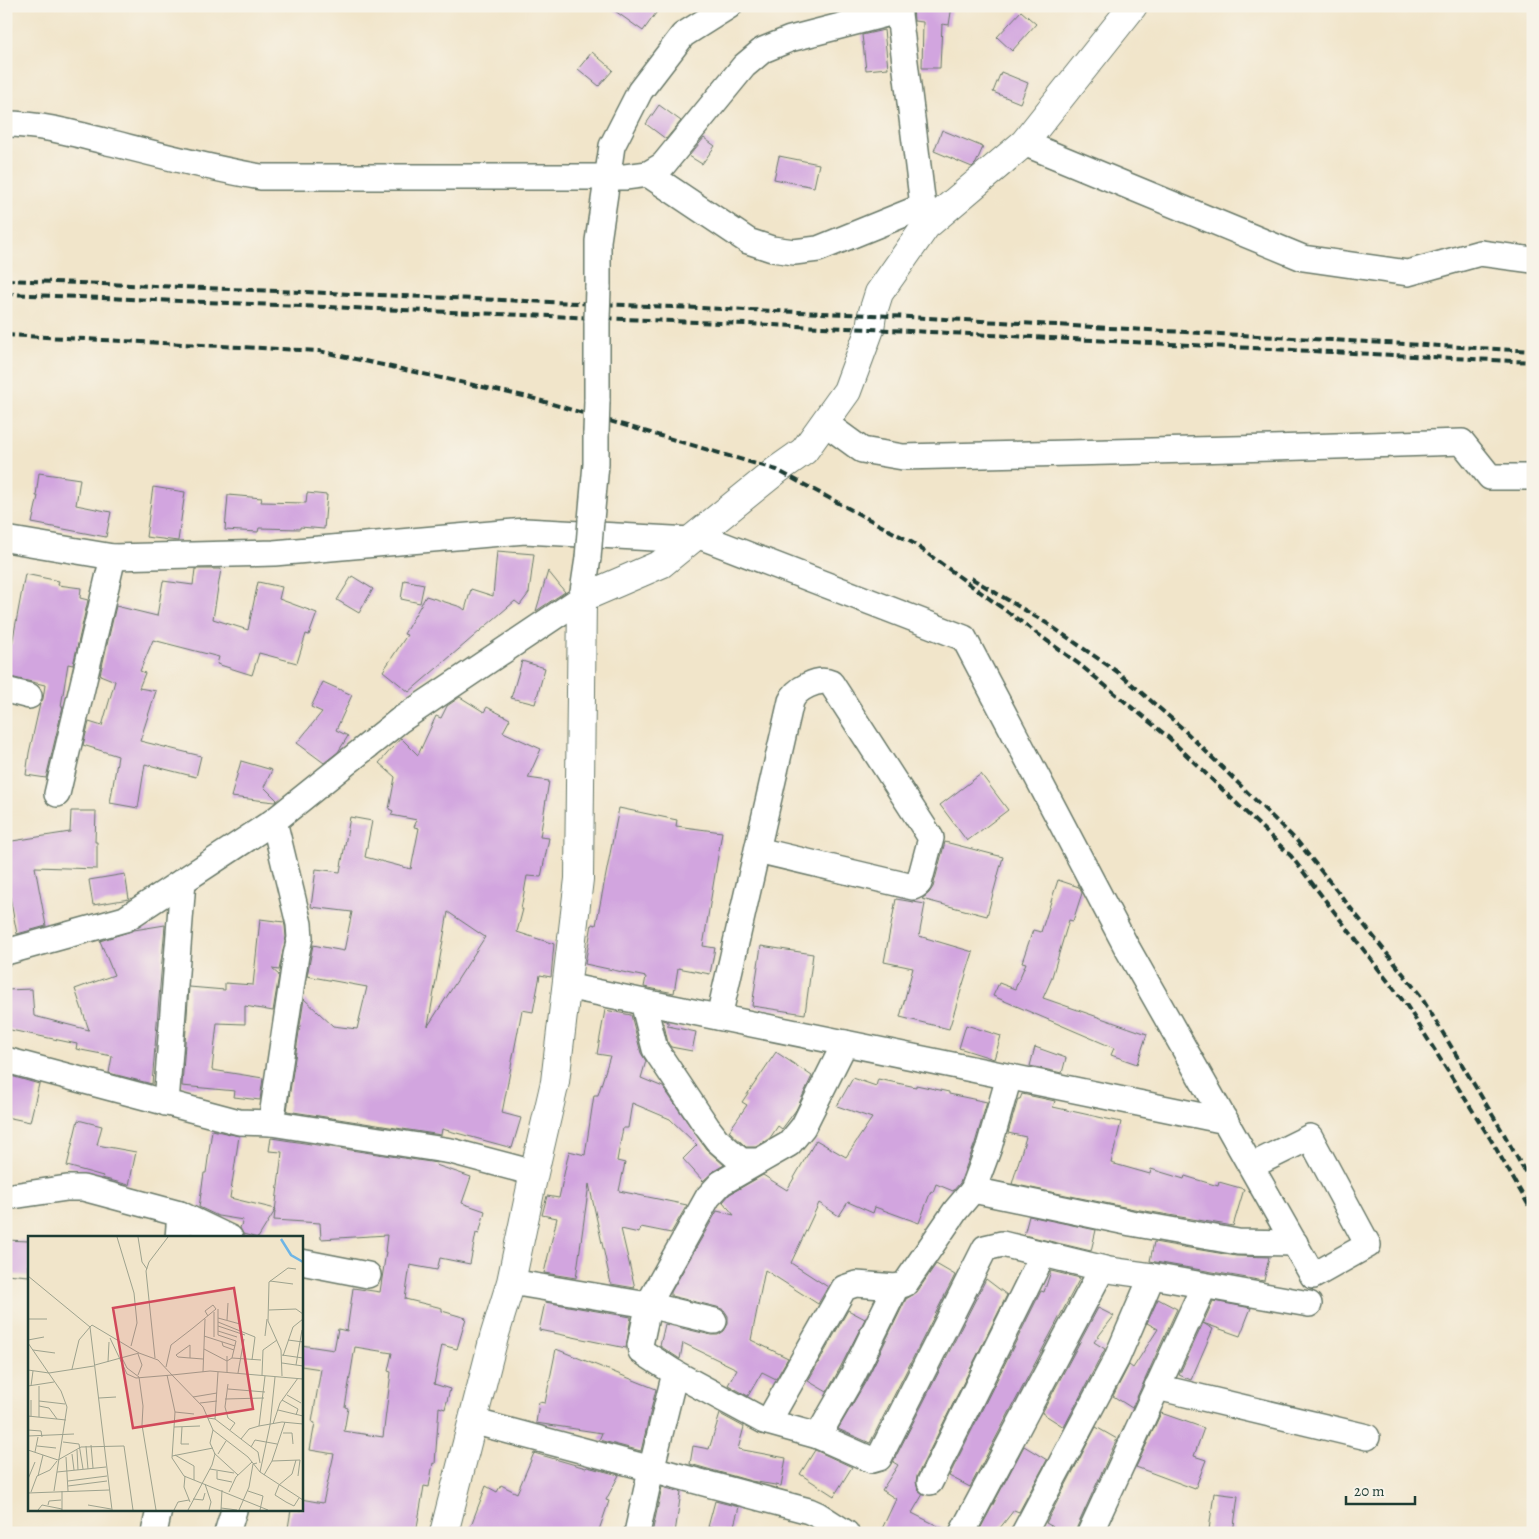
<svg xmlns="http://www.w3.org/2000/svg" width="1539" height="1539" font-family="Alegreya,serif">
<style>
.building{fill:#d2a5df;fill-rule:evenodd}
.lines{fill:none;stroke-linecap:round;stroke-linejoin:round}
.minor-casing{stroke:#687868;stroke-width:28}
.secondary-casing{stroke:#687868;stroke-width:30}
.minor{stroke:#fff;stroke-width:25}
.secondary{stroke:#fff;stroke-width:28}
.rail{stroke:#1f3d34;stroke-width:4;stroke-dasharray:8 4;stroke-linecap:butt}
.minor-bridge-casing{stroke:#687868;stroke-width:28;stroke-linecap:butt}
.minor-bridge{stroke:#fff;stroke-width:25}
.inset-river{fill:none;stroke:#6fb5e5;stroke-width:2.5}
.inset-road{fill:none;stroke:#9da28e;stroke-width:1}
.view{fill:#d1495b;fill-opacity:0.15;stroke:#d1495b;stroke-width:2.5}
.inset-edge{fill:none;stroke:#1f3d34;stroke-width:2.5}
</style>
<rect width="100%" height="100%" fill="#f7f3e8"/>
<filter id="ink" filterUnits="userSpaceOnUse"><feTurbulence type="fractalNoise" baseFrequency=".02" numOctaves="2"/><feDisplacementMap in="SourceGraphic" scale="10" xChannelSelector="R" yChannelSelector="G"/><feConvolveMatrix kernelMatrix="1 2 1 2 8 2 1 2 1" color-interpolation-filters="sRGB"/></filter>
<filter id="wash" filterUnits="userSpaceOnUse"><feTurbulence type="fractalNoise" baseFrequency=".0096" numOctaves="4" result="noise"/><feDisplacementMap in="SourceGraphic" scale="20" xChannelSelector="R" yChannelSelector="G"/><feGaussianBlur stdDeviation="1.12" result="paint"/><feColorMatrix in="noise" values="0 0 0 0 0 0 0 0 0 0 0 0 0 0 0 0 0 1.4 0 .05"/><feComposite in="paint" operator="in"/></filter>
<g filter="url(#wash)">
<rect width="100%" height="100%" fill="#f1e5ca"/>
<g id="blocks">
<g class="building">
<polygon points="608,6 661,6 643,31"/>
<polygon points="913,6 952,6 949,25 942,24 940,68 922,68 923,22 914,21"/>
<polygon points="1021,11 1036,24 1012,51 997,37"/>
<polygon points="884,30 888,68 866,70 862,35"/>
<polygon points="592,52 613,70 599,86 578,69"/>
<polygon points="1001,72 1028,83 1020,103 993,92"/>
<polygon points="659,105 681,121 666,139 646,124"/>
<polygon points="942,130 983,147 976,163 972,167 934,151"/>
<polygon points="704,138 715,146 702,164 689,156"/>
<polygon points="779,156 819,164 814,187 774,179"/>
<polygon points="39,473 80,479 76,505 111,512 106,537 32,523 38,496 36,496"/>
<polygon points="153,487 185,492 178,541 146,537"/>
<polygon points="307,493 327,495 324,529 300,527 300,529 259,528 258,532 225,530 228,495 262,498 261,502 306,503"/>
<polygon points="497,551 534,554 529,593 520,605 515,601 409,692 383,671 407,635 404,634 426,596 461,607 465,610 471,589 493,596"/>
<polygon points="195,569 221,569 213,619 248,630 258,582 282,587 279,599 317,613 309,635 306,634 297,663 259,653 252,675 217,664 219,657 153,640 140,671 145,673 139,688 156,691 140,741 201,756 196,777 145,764 138,808 110,803 118,756 83,745 89,722 102,726 115,681 100,675 116,606 157,616 163,581 193,585"/>
<polygon points="548,571 565,592 536,611"/>
<polygon points="25,574 59,581 58,585 81,588 80,598 88,600 73,665 68,664 61,706 63,706 46,778 26,775 29,753 40,704 43,699 45,685 6,676 6,663 10,644 12,644"/>
<polygon points="352,576 373,589 359,613 337,600"/>
<polygon points="404,580 424,584 420,603 401,599"/>
<polygon points="522,661 545,668 535,704 511,698"/>
<polygon points="323,682 352,695 336,730 348,736 338,752 324,763 297,743 322,712 311,707"/>
<path d="M460 697 484 712 487 707 510 719 503 732 541 749 528 778 549 781 540 837 549 838 541 877 527 876 521 909H523L517 932 554 944 551 977 540 975 533 1012 522 1010 502 1113 521 1118 512 1148 442 1129 441 1135 287 1111 304 999 333 1026 357 1029 367 987 307 976 313 945 344 951 352 912 311 907 316 869 340 872 350 817 372 821 365 857 411 869 419 828 414 827 417 820 391 815 393 811 389 809 395 777 379 763 401 738 418 755 436 716 441 718 447 706ZM448 912 485 937 428 1026Z"/>
<polygon points="241,761 272,770 264,787 277,800 275,802 231,797"/>
<polygon points="981,774 1008,810 967,841 940,805"/>
<polygon points="619,808 677,820 676,826 722,832 703,946 715,948 710,974 678,968 674,993 644,987 646,977 585,964 592,924 596,925"/>
<polygon points="71,811 96,811 95,842 97,842 97,869 35,867 46,926 17,934 6,876 6,842 70,832"/>
<polygon points="945,842 1003,857 987,916 922,899 929,893 933,887"/>
<polygon points="125,874 129,899 93,905 89,880"/>
<polygon points="1058,880 1079,887 1082,893 1073,921 1069,920 1051,980 1043,998 1147,1034 1137,1064 1111,1055 1114,1048 993,996 999,983 1015,989 1026,963 1022,962 1033,930 1041,932"/>
<polygon points="896,899 925,904 919,936 973,952 949,1029 900,1017 913,968 884,962"/>
<polygon points="260,919 284,922 285,926 286,937 279,970 272,969 279,975 273,1011 245,1006 245,1024 217,1023 212,1070 263,1078 260,1100 234,1097 235,1091 182,1086 189,987 225,990 225,983 253,985"/>
<polygon points="165,925 152,1084 109,1073 112,1056 76,1049 77,1044 6,1029 6,990 32,989 34,1016 89,1030 75,989 114,975 100,941 134,930"/>
<polygon points="761,946 813,954 805,1014 752,1006"/>
<polygon points="605,1010 631,1015 641,1053 646,1061 641,1078 663,1087 706,1149 724,1165 714,1171 703,1181 683,1159 697,1145 670,1119 632,1103 628,1128 623,1128 617,1161 625,1163 619,1191 687,1205 671,1233 641,1227 639,1233 621,1229 635,1288 611,1284 589,1184 576,1278 544,1273 557,1218 542,1215 547,1196 559,1198 569,1151 585,1155 594,1095 598,1095 610,1056 597,1054"/>
<polygon points="663,1020 668,1022 668,1026 696,1032 692,1051 671,1047 668,1043"/>
<polygon points="966,1025 1001,1036 994,1059 959,1048"/>
<polygon points="1035,1047 1066,1058 1062,1073 1030,1066"/>
<polygon points="776,1052 812,1076 796,1110 782,1129 778,1126 770,1138 756,1147 746,1147 729,1131 747,1105 742,1102"/>
<polygon points="11,1076 39,1084 30,1122 6,1117 6,1096"/>
<polygon points="853,1078 876,1086 878,1079 916,1087 916,1085 949,1092 949,1094 987,1102 975,1143 960,1183 953,1191 936,1184 933,1192 931,1191 919,1223 875,1207 873,1213 848,1202 839,1216 819,1203 791,1263 828,1287 818,1304 765,1270 751,1340 788,1358 776,1379 762,1372 748,1396 728,1385 737,1369 683,1343 680,1359 660,1346 665,1324 711,1335 718,1335 724,1331 728,1324 728,1316 724,1310 717,1307 671,1296 671,1292 717,1211 734,1215 723,1202 730,1194 763,1175 787,1190 816,1140 846,1157 872,1118 837,1106"/>
<polygon points="1022,1094 1055,1101 1053,1107 1121,1122 1111,1163 1150,1174 1151,1169 1184,1179 1185,1176 1218,1186 1219,1182 1244,1189 1233,1226 1134,1209 1012,1184 1026,1137 1008,1133 1018,1099 1020,1099"/>
<polygon points="78,1120 102,1126 97,1145 136,1152 129,1185 102,1178 103,1176 67,1166"/>
<polygon points="212,1130 239,1136 230,1198 276,1209 258,1238 243,1234 240,1228 243,1220 218,1216 199,1207 204,1173 206,1173"/>
<path d="M271 1138 437 1163 436 1165 471 1177 462 1203 485 1211 479 1234 476 1233 470 1264 440 1258 437 1270 410 1265 405 1299 442 1308V1311L466 1318 457 1349 442 1345 434 1384 450 1389 445 1409 439 1407 435 1464 433 1463 429 1487 424 1486 416 1533H312L288 1528 291 1510H301V1499L323 1503 334 1454 310 1450 315 1423 312 1422 321 1369 301 1366V1345L334 1350 338 1329 347 1331 353 1288 380 1292 386 1252H385L387 1235 321 1239 320 1223 274 1220 282 1152 269 1151ZM355 1347 392 1353 388 1371 391 1372 383 1437 344 1431 348 1408 345 1407Z"/>
<polygon points="1029,1216 1096,1230 1091,1251 1024,1235"/>
<polygon points="6,1240 29,1241 29,1276 6,1274"/>
<polygon points="1154,1242 1236,1256 1269,1257 1264,1281 1150,1261"/>
<polygon points="936,1264 955,1275 870,1443 838,1429 866,1381 906,1299 917,1292"/>
<polygon points="1051,1271 1080,1278 970,1487 949,1476 1041,1291 1044,1292"/>
<polygon points="986,1279 1007,1295 917,1476 916,1482 918,1490 923,1494 912,1513 948,1531 948,1533 880,1533 896,1499 882,1490 898,1465 893,1462"/>
<polygon points="1158,1299 1177,1309 1132,1408 1113,1396 1129,1365 1133,1368 1158,1329 1147,1323"/>
<polygon points="1213,1301 1251,1308 1240,1336 1203,1323"/>
<polygon points="545,1302 631,1317 626,1348 539,1330"/>
<polygon points="1098,1308 1114,1316 1094,1342 1105,1349 1064,1427 1042,1413"/>
<polygon points="848,1310 865,1319 840,1368 827,1392 808,1381"/>
<polygon points="1203,1323 1213,1329 1191,1380 1179,1375"/>
<polygon points="556,1349 656,1389 641,1451 599,1440 602,1433 536,1423 539,1402 545,1403"/>
<polygon points="1161,1413 1204,1428 1194,1456 1206,1460 1195,1489 1136,1467"/>
<polygon points="720,1414 744,1427 738,1449 786,1458 781,1486 751,1481 690,1464 693,1446 709,1449"/>
<polygon points="1096,1427 1117,1439 1077,1527 1076,1533 1064,1533 1046,1523"/>
<polygon points="1024,1446 1047,1460 1019,1512 1014,1510 996,1533 978,1533"/>
<polygon points="815,1450 852,1467 834,1496 800,1474"/>
<polygon points="534,1453 586,1468 587,1467 619,1475 606,1500 609,1501 598,1533 468,1533 486,1486 497,1492 501,1485 517,1493"/>
<polygon points="662,1487 681,1492 675,1533 652,1533"/>
<polygon points="1214,1493 1238,1496 1233,1533 1209,1530"/>
<polygon points="715,1501 739,1507 732,1533 708,1527"/>
</g>
</g>
</g>
<g filter="url(#ink)">
<use href="#blocks" fill-opacity="0" stroke="#687868" stroke-width="1"/>
<g class="lines">
<defs>
<g id="minor">
<polyline points="898,6 925,222"/>
<path d="M6 124C39 124 72 133 104 141 156 154 208 168 261 177H625L648 174 663 165 744 66 763 50 790 39 898 11"/>
<polyline points="1024,143 1303,258 1408,273 1480,253 1533,260"/>
<polyline points="648,174 748,241 772,249 794,252 818,249 924,206"/>
<polyline points="598,288 598,241 612,146 640,91 683,35 729,6"/>
<polyline points="597,401 597,319"/>
<polyline points="825,423 862,450 903,457 1272,448 1462,442 1490,477 1533,477"/>
<polyline points="591,520 596,464 596,433"/>
<polyline points="697,535 964,638 1126,946 1313,1276 1368,1245 1310,1137 1251,1166"/>
<polyline points="6,539 113,557 274,553 525,531 691,540"/>
<polyline points="6,690 29,696"/>
<polyline points="57,794 113,557"/>
<polyline points="6,952 125,919 274,821 400,720 582,598 588,558"/>
<polyline points="566,986 1226,1121"/>
<polyline points="643,1002 655,1049 707,1127 717,1140 741,1161 759,1161"/>
<path d="M719 1017 791 701C796 689 818 677 831 683L931 838 919 883 917 885 913 887 757 850"/>
<polyline points="845,1043 803,1127 789,1144 721,1183 708,1197 649,1303 640,1345 641,1351 675,1373 764,1421 818,1436 872,1460 879,1458 985,1248 1002,1244 1109,1270 1152,1276 1309,1304"/>
<polyline points="6,1060 239,1122 271,1123 451,1151 534,1173"/>
<polyline points="166,1103 183,881"/>
<polyline points="271,1123 296,955 300,938 299,924 274,821"/>
<polyline points="973,1190 1131,1223 1238,1242 1295,1243"/>
<polyline points="6,1197 67,1188 83,1188 180,1214 230,1238"/>
<polyline points="178,1238 180,1214"/>
<polyline points="301,1262 368,1275"/>
<polyline points="511,1282 648,1305 714,1321"/>
<polyline points="1157,1387 1367,1437"/>
<polyline points="472,1421 809,1511 818,1515 846,1533"/>
<polyline points="768,1422 844,1288 856,1284 896,1287"/>
<polyline points="818,1436 853,1375 896,1287 905,1284 956,1210 973,1190 989,1147 1009,1077"/>
<polyline points="930,1482 1043,1254"/>
<polyline points="154,1533 159,1510"/>
<polyline points="227,1533 234,1510"/>
<polyline points="637,1533 651,1470 675,1373"/>
<polyline points="962,1533 1102,1269"/>
<polyline points="1024,1533 1116,1360 1152,1276"/>
<polyline points="1090,1533 1204,1286"/>
</g>
<polyline id="secondary" points="444,1533 494,1337 511,1282 534,1173 555,1082 579,879 582,598 661,564 777,470 804,451 847,391 870,329 872,315 879,293 926,226 1024,143 1133,6"/>
</defs>
<use href="#minor" class="minor-casing"/>
<use href="#secondary" class="secondary-casing"/>
<use href="#minor" class="minor"/>
<use href="#secondary" class="secondary"/>
<g class="rail">
<polyline points="6,280 872,315 1533,351"/>
<polyline points="6,294 870,329 1533,362"/>
<polyline points="6,335 319,351 528,397 777,470 913,543 1079,664 1168,737 1291,856 1407,1006 1491,1140 1533,1213"/>
<polyline points="971,578 1048,624 1119,673 1181,727 1298,842 1420,995 1504,1134 1533,1186"/>
</g>
<defs>
<g id="minor-bridge">
<polyline points="597,319 598,288"/>
<polyline points="596,433 597,401"/>
<polyline points="588,558 591,520"/>
</g>
</defs>
<use href="#minor-bridge" class="minor-bridge-casing"/>
<use href="#minor-bridge" class="minor-bridge"/>
</g>
</g>
<g transform="translate(28 1236)">
<rect width="275" height="275" fill="#f1e5ca"/>
<path class="inset-river" d="M253 3 263 19 275 26"/>
<path class="inset-road" d="M89 1 106 57 109 87 103 110M110 1 114 26 119 33M0 40 62 91 84 274M242 45 265 48M241 74 268 73 275 78M190 82 212 88M0 83H19M199 84 200 67M190 86 227 101 224 124M190 90 217 99M62 91 64 89 111 117 130 124 144 139 182 135 275 143M190 95 209 101M176 100 207 110M237 100 239 83M186 101V76M82 102 99 138 108 142 144 139 175 171 185 194 220 221 232 236M0 104 16 101M260 104 275 106M194 106 195 110 206 114M0 107 33 155 39 171 26 255M176 113 199 125 204 122 208 105 190 99V73M5 114 27 117M110 118 114 129 110 139M254 119 275 122M255 120 265 91 275 83M94 122 99 132 111 141 115 170 114 189 128 274M127 122 118 35 121 26 140 1M162 122V109L148 119 150 121 162 122 175 123M204 122 233 124M80 126 81 106M254 127 275 130M67 129 111 117M268 129 274 94M138 131 143 109 165 92 188 73 185 69 177 75 180 80M44 133 51 104 62 91M0 134 21 137 66 130M175 136 177 83M199 136V120M210 137 216 103M139 139 147 176 144 222 156 240 240 274M234 139 235 114 249 104M254 140 253 114 240 85 241 46 260 32 268 33M247 141 242 189 232 236 275 264M200 148 197 171 200 182 207 187 202 194M0 150 26 146M3 150 5 135M11 150V181M200 153 237 156M259 159 273 167M165 161 189 157M71 162 88 161M197 163 236 162M3 164V181M254 164 270 173 268 179M11 165 37 168M172 167 189 165M11 170 21 172 29 183M250 174 275 180M147 176 166 178M0 180 38 184M180 182 187 183 213 203 221 193 231 190 254 186 275 188M187 183 190 136M245 188 252 167 270 142M231 190 237 140M146 191 172 190M154 191 153 208H161M0 194 13 195 14 201M255 197H264L265 208M0 200 46 198M213 203 230 216 232 227M35 206 51 208 55 233M63 209 65 232M9 210 28 212M58 210 60 233M223 211 227 204 249 208M0 214 30 224 53 211 96 210 105 274M49 214 50 234M7 216 10 201M186 217 210 239M44 218 46 234M190 218 198 205M147 219 166 230V244M144 220 185 212M38 221 40 255M244 225 257 186M182 233 206 237M189 235V243L204 246M29 236 78 231M236 239 244 225 272 224 270 240M10 240 15 219M157 240 156 251 162 266M0 243 7 226M40 245 79 240M177 248 183 266 181 274M251 249 247 259 258 266 266 270 271 262M251 249 264 238 268 224M40 250 79 245M220 255 235 260 232 274M3 256 9 240 22 234 29 225M201 256 208 241 224 226M0 257 81 254M165 263 175 264 177 257M20 269 21 265 33 264M60 269 83 273M193 272 209 274M10 274 14 269 34 273M34 274V255M146 274 150 266 161 264M160 274 184 229 187 218 182 207 185 194M193 274 194 254M211 274 221 251 225 228 229 227"/>
<path class="view" d="M206 52 225 173 105 192 85 72Z"/>
<rect width="275" height="275" class="inset-edge"/>
</g>
<rect width="1539" height="1539" fill="none" stroke="#f7f3e8" stroke-width="25"/>
<path d="M1346 1496v8h69v-8" fill="none" stroke="#1f3d34" stroke-width="2.5"/>
<text x="1354" y="1496" font-size="15" fill="#1f3d34" stroke="#f7f3e8" stroke-width="4" paint-order="stroke">20 m</text>
</svg>
